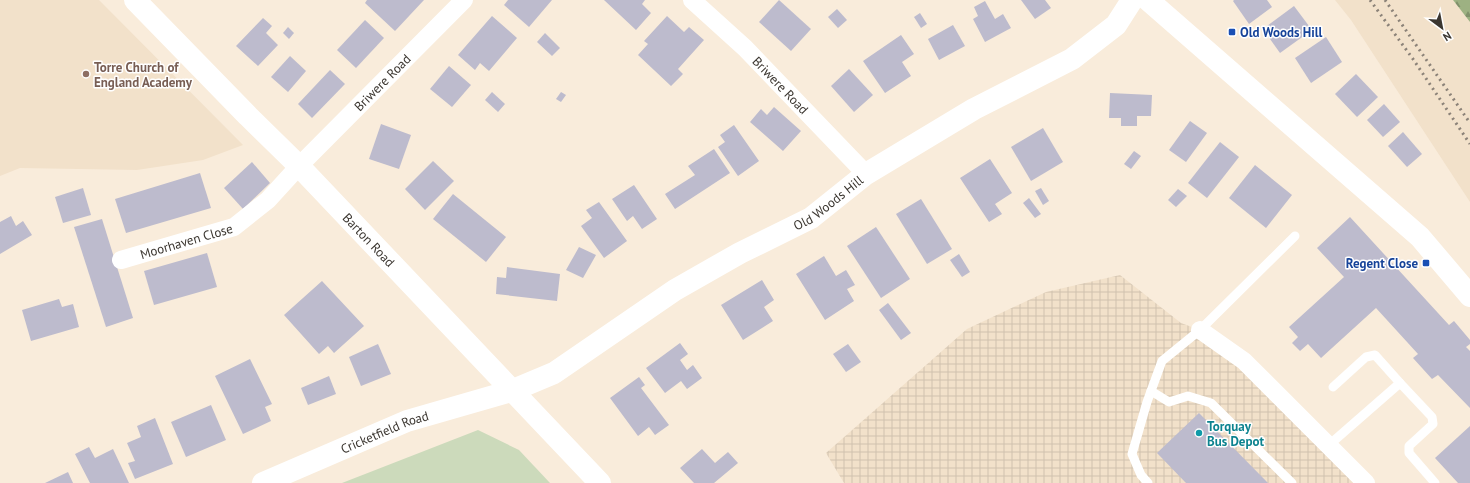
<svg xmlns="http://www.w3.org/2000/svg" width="1470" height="483" font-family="'PT Sans',sans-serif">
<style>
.built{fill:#f2e1ca}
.industrial{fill:url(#industrial-grid)}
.green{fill:#ccdabb}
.forest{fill:url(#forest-firs)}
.building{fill:#bdbbcd}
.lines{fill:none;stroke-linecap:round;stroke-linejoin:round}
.lane{stroke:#fff;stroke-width:9}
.street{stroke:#fff;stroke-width:18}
.secondary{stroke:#fff;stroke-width:22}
.primary{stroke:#fff;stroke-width:22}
.rail{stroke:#8b8278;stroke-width:3;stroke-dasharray:2 4;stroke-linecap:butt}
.transit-dot{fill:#1a4fb4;stroke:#fff;stroke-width:1.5}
.education-dot{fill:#8d6e63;stroke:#fff;stroke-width:1.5}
.culture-dot{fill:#0f9aa8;stroke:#fff;stroke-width:1.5}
.labels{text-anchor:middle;stroke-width:3;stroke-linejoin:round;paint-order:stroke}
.transit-label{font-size:13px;font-weight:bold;fill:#164399;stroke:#fff;text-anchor:start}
.education-label{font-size:13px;font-weight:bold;fill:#785e54;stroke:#fff;text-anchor:start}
.street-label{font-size:13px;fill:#3b3630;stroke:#fff}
.culture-label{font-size:13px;font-weight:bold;fill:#0d838f;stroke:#fff;text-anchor:start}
</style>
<defs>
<pattern id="industrial-grid" width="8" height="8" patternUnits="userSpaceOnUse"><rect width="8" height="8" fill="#f2e1ca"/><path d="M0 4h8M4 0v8" fill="none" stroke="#d0c2ae"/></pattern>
<pattern id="forest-firs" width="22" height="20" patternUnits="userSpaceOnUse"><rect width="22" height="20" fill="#9db182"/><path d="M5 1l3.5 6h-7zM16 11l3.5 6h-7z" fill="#81916b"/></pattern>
</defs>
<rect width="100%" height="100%" fill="#f9ecdb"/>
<g class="built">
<polygon points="0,0 99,0 243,145 203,160 137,170 20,168 0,176"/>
<polygon points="1335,0 1453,0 1470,22 1470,202 1351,20"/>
</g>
<polygon class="industrial" points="1120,275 1181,323 1200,330 1366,483 844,483 826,453 967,329 1046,292"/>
<polygon class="green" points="478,430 519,450 550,483 342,483"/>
<polygon class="forest" points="1453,0 1470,0 1470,22"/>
<g class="building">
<polygon points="367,0 424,0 395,31 365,3"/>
<polygon points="508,0 552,0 529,27 504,5"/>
<polygon points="604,0 645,0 642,4 651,13 636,30"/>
<polygon points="779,0 811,29 791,51 759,22"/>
<polygon points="1021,0 1045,0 1051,8 1035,19"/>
<polygon points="1234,0 1267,0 1272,7 1249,24 1233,1"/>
<polygon points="985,1 995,19 1003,14 1011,28 985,42 973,19 978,16 974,7"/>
<polygon points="1294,6 1312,30 1280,53 1263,29"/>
<polygon points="837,9 847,20 838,28 828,17"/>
<polygon points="920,13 927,24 921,28 914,17"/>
<polygon points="492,16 517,38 489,71 480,63 475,70 458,55"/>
<polygon points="667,16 684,32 689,27 704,40 678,69 683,74 671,86 638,55 648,44 644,41"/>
<polygon points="263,18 272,26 266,33 278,45 258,66 236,46"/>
<polygon points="365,20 384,38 356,68 337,50"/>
<polygon points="953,25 965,46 939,60 928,39"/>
<polygon points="288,27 294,33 289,39 283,33"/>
<polygon points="545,33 560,48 552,56 537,42"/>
<polygon points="901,35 914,54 902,62 911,76 885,93 863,61"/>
<polygon points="1326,37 1342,62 1311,83 1295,58"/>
<polygon points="290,56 306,71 288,92 271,77"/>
<polygon points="449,66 471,85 452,107 430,89"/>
<polygon points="849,69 873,95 854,112 831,86"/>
<polygon points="330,70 345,84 312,118 298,104"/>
<polygon points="1356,74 1378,97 1357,117 1335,94"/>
<polygon points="492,92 505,104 498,112 485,100"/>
<polygon points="561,92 566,95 561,102 556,99"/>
<polygon points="1110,93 1152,95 1151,116 1137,116 1137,126 1121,126 1121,118 1109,118"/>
<polygon points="1384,104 1400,122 1383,137 1367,120"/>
<polygon points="774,107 801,131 783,151 750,122 761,109 767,115"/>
<polygon points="1190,121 1207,133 1186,162 1169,150"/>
<polygon points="381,124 411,135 399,169 369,159"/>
<polygon points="734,125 759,161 738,176 718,147 725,142 720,135"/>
<polygon points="1043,128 1063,162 1031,181 1011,147"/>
<polygon points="1403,132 1422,154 1407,167 1388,146"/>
<polygon points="1220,142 1239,157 1207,198 1188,183"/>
<polygon points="714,149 730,173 675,209 665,194 695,175 688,166"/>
<polygon points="1134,151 1141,156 1131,169 1124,164"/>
<polygon points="990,159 1012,193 995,204 1002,214 989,222 960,178"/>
<polygon points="433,161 454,181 425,210 405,189"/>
<polygon points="252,162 270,183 243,209 224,188"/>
<polygon points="1255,165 1292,195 1266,228 1229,198"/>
<polygon points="200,173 211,208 126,233 115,199"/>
<polygon points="634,185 657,219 642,229 633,216 627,221 612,199"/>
<polygon points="83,188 91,215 63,223 55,197"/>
<polygon points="1041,188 1049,201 1043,205 1035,191"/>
<polygon points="1178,189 1187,196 1176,207 1168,200"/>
<polygon points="453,194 506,237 486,262 433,219"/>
<polygon points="1029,198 1041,214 1035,218 1023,203"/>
<polygon points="921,199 952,249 927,264 896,214"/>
<polygon points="599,202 627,241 604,258 581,226 592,218 586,210"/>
<polygon points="11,216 16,226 23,221 32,235 0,254 0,222"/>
<polygon points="1350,217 1449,325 1454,321 1470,340 1470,344 1466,347 1470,351 1470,408 1438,375 1432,379 1413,358 1418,354 1376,308 1321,358 1308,344 1300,351 1292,343 1298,337 1289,327 1344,277 1317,248"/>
<polygon points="102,219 133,318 106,327 74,227"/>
<polygon points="876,227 910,279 881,298 847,246"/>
<polygon points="579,247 596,255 583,278 566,270"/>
<polygon points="207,253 217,287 154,305 144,271"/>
<polygon points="959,254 970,272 962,277 950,260"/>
<polygon points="824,256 836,276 846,270 855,285 847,289 854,301 825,320 796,274"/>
<polygon points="507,267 560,274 557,301 496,294 497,277 506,278"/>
<polygon points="762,280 774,300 764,307 773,321 743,340 721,305"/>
<polygon points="322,281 364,326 334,353 328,346 319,354 284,315"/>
<polygon points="59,299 62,307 73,304 79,327 31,341 22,310"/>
<polygon points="888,303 911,333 901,340 879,310"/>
<polygon points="680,343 688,354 680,360 687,370 693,365 702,378 687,389 681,381 665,393 646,368"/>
<polygon points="378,344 391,374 361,386 349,357"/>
<polygon points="848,344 861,362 846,372 833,354"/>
<polygon points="250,359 272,404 265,407 271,421 243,434 215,376"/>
<polygon points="329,376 336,394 308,405 301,388"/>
<polygon points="639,377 645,385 641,388 669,425 655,435 649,427 638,436 610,398"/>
<polygon points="211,405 226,440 186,457 171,422"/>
<polygon points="1199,413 1268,483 1186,483 1157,453"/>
<polygon points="155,418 173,464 135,479 128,463 135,461 127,443 141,437 137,426"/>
<polygon points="1470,426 1470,483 1458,483 1435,458"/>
<polygon points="89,447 95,458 113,449 129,483 90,483 75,454"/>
<polygon points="702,449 715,463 728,452 738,463 714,483 694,483 680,468"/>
<polygon points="68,472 73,483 45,483"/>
</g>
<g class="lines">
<g class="lane">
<polyline points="1333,387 1366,357 1375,355 1400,383"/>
<polyline points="1151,391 1169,402 1188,396 1211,403 1292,483"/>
<polyline points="1329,445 1400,383 1432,417 1433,424 1409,446 1409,453 1435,483"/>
<polyline points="1148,483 1141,475 1132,454 1147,402 1162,361 1200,330 1295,236"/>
</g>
<g class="street">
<path id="s1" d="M692 0 745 48 866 174"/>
<path id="s2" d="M121 260 234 227 268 200 299 166 464 0"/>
<polyline points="1200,330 1244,361 1366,483"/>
</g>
<g class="secondary">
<path id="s3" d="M135 0 248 116 299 166 600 483"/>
<path id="s4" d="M263 483 407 421 511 391 554 373 675 290 740 253 811 218 866 174 974 109 1072 59 1116 25 1132 0"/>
</g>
<polyline class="primary" points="1148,0 1420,237 1470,296"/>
<g class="rail">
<polyline points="1370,0 1413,59 1470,144"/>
<polyline points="1385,0 1470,123"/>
</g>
</g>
<g class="transit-dot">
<rect x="1228" y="28" width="8" height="8" rx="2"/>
<rect x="1422" y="259" width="8" height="8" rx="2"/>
</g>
<circle class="education-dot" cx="86" cy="74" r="4"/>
<circle class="culture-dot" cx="1199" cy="433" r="4"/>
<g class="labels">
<g class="transit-label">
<text x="1240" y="37">Old Woods Hill</text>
<text x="1418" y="268" text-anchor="end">Regent Close</text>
</g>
<g class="education-label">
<text x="94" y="72">Torre Church of<tspan x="94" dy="15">England Academy</tspan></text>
</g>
<g class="street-label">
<text dy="5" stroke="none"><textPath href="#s2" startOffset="325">Briwere Road</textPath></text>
<text dy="5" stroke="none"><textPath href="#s1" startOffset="123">Briwere Road</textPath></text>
<text dy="5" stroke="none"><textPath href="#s4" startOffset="635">Old Woods Hill</textPath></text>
<text dy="5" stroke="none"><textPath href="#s3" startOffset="335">Barton Road</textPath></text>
<text dy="5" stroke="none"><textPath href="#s2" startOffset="68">Moorhaven Close</textPath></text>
<text dy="5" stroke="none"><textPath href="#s4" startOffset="132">Cricketfield Road</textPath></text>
</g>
<g class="culture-label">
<text x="1207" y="431">Torquay<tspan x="1207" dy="15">Bus Depot</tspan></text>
</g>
</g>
<g transform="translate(1442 28) rotate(148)" stroke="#ffffff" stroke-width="3" paint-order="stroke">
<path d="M0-3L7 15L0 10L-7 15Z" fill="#3b3630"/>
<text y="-6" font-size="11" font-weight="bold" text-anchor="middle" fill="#3b3630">N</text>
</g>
</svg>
